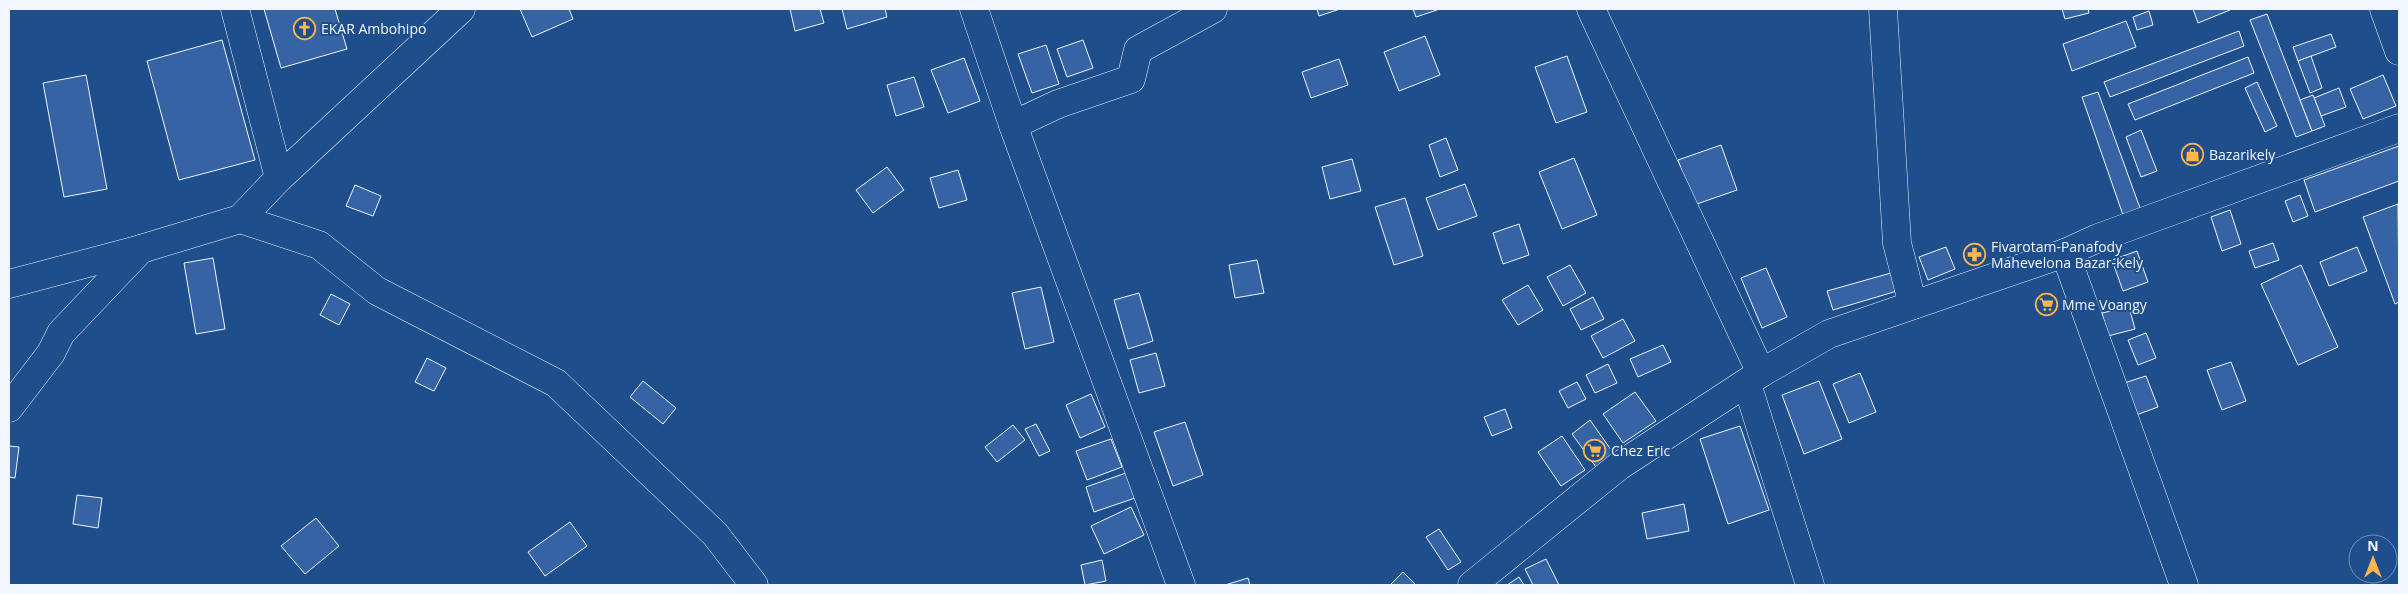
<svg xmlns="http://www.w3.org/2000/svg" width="2408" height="594" font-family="'Open Sans',sans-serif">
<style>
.building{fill:#3563a3;stroke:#f2f6ff}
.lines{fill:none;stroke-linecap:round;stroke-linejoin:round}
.minor-casing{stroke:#f2f6ff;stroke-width:29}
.major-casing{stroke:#f2f6ff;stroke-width:29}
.minor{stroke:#1f4e8c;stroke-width:28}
.major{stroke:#1f4e8c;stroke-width:28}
.labels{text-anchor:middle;stroke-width:4;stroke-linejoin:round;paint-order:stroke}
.poi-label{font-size:14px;fill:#f2f6ff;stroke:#1f4e8c;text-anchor:start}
</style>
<rect width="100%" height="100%" fill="#1f4e8c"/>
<g class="building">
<polygon points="264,9 335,9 347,49 281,68"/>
<polygon points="520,9 569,9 573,19 532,37"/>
<polygon points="790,9 820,9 824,23 795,31"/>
<polygon points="842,9 885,9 887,17 847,29"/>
<polygon points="1317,9 1340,9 1319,16"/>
<polygon points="1413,9 1440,9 1416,17"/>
<polygon points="2062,9 2088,9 2089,13 2065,19"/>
<polygon points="2193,9 2230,9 2230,10 2198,23"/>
<polygon points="2149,11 2153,25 2137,30 2133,17"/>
<polygon points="2267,14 2312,131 2296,137 2250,20"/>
<polygon points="2126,21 2136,47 2072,71 2063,44"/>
<polygon points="2239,31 2244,46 2110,97 2104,82"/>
<polygon points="2331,34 2336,47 2298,61 2293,47"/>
<polygon points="1425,36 1440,75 1399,91 1384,52"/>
<polygon points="222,40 255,160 179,180 147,61"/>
<polygon points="1083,40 1093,68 1067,77 1057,49"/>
<polygon points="1046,45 1059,84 1032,93 1018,54"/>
<polygon points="1567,56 1587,112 1556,123 1535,67"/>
<polygon points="2311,56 2322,88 2310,93 2298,61"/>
<polygon points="2248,57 2254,73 2135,120 2128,104"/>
<polygon points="964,58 980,101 948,113 931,70"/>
<polygon points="1339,59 1348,85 1311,98 1302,72"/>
<polygon points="86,75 107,189 64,197 43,83"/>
<polygon points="2383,75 2396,106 2363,119 2350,89"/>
<polygon points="914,77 924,107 896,116 887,85"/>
<polygon points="2257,82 2277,126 2265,132 2245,88"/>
<polygon points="2339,88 2346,107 2321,116 2314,98"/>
<polygon points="2098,92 2140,208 2123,215 2082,97"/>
<polygon points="2313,95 2325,126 2312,131 2300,100"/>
<polygon points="2141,130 2157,171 2141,177 2126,137"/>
<polygon points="1446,138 1458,170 1440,177 1429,145"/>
<polygon points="1721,145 1737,190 1694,205 1678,160"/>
<polygon points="2399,146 2399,181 2315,212 2304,180"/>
<polygon points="1574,158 1597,215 1562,229 1539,172"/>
<polygon points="1352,159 1361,191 1330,199 1322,167"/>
<polygon points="887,167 904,190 873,213 856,190"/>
<polygon points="958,170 967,200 939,208 930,178"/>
<polygon points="1465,184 1477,216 1438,230 1426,198"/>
<polygon points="355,185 381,196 373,216 346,206"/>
<polygon points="2300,195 2308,216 2293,222 2285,201"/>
<polygon points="1405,198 1423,256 1394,265 1375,207"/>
<polygon points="2398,204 2399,302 2395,304 2363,217"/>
<polygon points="2230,210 2241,244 2222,251 2211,217"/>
<polygon points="1519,224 1529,255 1503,264 1493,233"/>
<polygon points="2273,243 2279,260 2255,268 2249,251"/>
<polygon points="1946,247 1955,269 1928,280 1919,257"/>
<polygon points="2357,247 2367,271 2329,286 2320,262"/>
<polygon points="2137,251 2148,282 2123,291 2112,260"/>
<polygon points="213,258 225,329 196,334 184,263"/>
<polygon points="1257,260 1264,293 1235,298 1229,265"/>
<polygon points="1570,265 1586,293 1563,306 1547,277"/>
<polygon points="2301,265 2338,347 2298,365 2261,284"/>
<polygon points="1766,268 1787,317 1762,328 1741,278"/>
<polygon points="1891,273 1897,291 1833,310 1827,291"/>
<polygon points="1528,285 1543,310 1518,325 1502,300"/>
<polygon points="1041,287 1054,342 1025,349 1012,293"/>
<polygon points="1139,293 1153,341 1128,349 1114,300"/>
<polygon points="331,294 350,304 339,325 320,315"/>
<polygon points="1593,297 1604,319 1581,330 1570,309"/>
<polygon points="2129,307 2135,329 2108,336 2102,313"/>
<polygon points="1623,319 1635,341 1603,358 1591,336"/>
<polygon points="2146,333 2156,358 2138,365 2128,340"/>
<polygon points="1663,345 1671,362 1638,377 1630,359"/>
<polygon points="1156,353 1165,386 1139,393 1130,360"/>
<polygon points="427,358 446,368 434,391 415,382"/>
<polygon points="2231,362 2246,401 2222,410 2207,370"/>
<polygon points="1608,364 1617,383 1595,393 1586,375"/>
<polygon points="1860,373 1876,412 1849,423 1833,384"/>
<polygon points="2146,376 2158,407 2136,415 2124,383"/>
<polygon points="643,381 676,408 663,424 630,397"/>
<polygon points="1819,381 1842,439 1804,454 1782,395"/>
<polygon points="1577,382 1586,399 1568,408 1559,391"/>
<polygon points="1635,392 1656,421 1623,443 1603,414"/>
<polygon points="1091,394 1105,427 1080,438 1066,405"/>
<polygon points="1505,409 1512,428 1492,436 1484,417"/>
<polygon points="1590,420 1614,454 1596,467 1572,434"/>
<polygon points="1185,422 1203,475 1173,486 1154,432"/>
<polygon points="1036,424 1050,451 1039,456 1025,429"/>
<polygon points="1013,425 1025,440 997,462 985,447"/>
<polygon points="1740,426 1769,510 1728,524 1700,439"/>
<polygon points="1562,436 1585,470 1561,486 1538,452"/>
<polygon points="1111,439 1122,467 1087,480 1076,451"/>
<polygon points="9,446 19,447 15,478 9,477"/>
<polygon points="1126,473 1135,498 1094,512 1086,487"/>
<polygon points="77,495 102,498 98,528 73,524"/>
<polygon points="1684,504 1689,531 1647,539 1642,513"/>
<polygon points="1131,507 1144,535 1104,554 1091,526"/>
<polygon points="316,518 339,546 305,574 281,546"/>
<polygon points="570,522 587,546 545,576 528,552"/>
<polygon points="1439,529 1461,562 1448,570 1426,537"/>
<polygon points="1546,559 1559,585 1533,585 1525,569"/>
<polygon points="1102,560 1106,581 1085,585 1081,565"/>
<polygon points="1403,572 1416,585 1390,585"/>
<polygon points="1519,577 1524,585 1507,585"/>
<polygon points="1248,578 1250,585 1225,585"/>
</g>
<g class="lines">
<defs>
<g id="minor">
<polyline points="235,9 279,178"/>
<polyline points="974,9 1013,125 1181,585"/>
<polyline points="1591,9 1761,373"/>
<polyline points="1883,9 1897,243 1913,305"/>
<polyline points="2384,9 2399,51"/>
<polyline points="1013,125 1058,104 1131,79 1138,50 1213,9"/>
<polyline points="240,219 279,178 461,9"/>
<polyline points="2065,253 2184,585"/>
<polyline points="1747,384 1810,585"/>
<polyline points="9,408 51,353 61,333 141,249"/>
</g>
<g id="major">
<polyline points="9,284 141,249 240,219 319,245 377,291 556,383 715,534 754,585"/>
<polyline points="1472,585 1619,466 1761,373 1829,334 2065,253 2098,238 2399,128"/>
</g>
</defs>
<use href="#minor" class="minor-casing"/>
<use href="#major" class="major-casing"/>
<use href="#minor" class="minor"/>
<use href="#major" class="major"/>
</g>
<defs>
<symbol id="church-ring" viewBox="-11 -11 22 22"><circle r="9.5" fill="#1f4e8c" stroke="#ffb74d" stroke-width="1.5"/><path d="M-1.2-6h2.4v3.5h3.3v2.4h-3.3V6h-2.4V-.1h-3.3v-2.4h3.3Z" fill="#ffb74d"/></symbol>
<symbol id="shop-ring" viewBox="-11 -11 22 22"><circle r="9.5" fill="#1f4e8c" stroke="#ffb74d" stroke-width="1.5"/><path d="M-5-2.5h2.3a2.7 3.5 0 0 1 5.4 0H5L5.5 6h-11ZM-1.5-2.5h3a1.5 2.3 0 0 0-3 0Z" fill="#ffb74d"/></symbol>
<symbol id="pharmacy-ring" viewBox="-11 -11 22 22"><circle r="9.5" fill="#1f4e8c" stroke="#ffb74d" stroke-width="1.5"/><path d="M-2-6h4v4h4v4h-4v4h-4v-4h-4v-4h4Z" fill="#ffb74d"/></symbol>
<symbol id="supermarket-ring" viewBox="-11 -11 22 22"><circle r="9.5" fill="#1f4e8c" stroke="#ffb74d" stroke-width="1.5"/><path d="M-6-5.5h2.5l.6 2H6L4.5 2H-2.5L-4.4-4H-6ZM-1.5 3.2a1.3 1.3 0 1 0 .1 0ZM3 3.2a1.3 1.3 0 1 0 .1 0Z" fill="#ffb74d"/></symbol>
</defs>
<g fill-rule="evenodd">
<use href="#church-ring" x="292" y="16" width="25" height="25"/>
<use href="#shop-ring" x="2180" y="142" width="25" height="25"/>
<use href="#pharmacy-ring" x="1962" y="242" width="25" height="25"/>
<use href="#supermarket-ring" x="2034" y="292" width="25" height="25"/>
<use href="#supermarket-ring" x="1582" y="438" width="25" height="25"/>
</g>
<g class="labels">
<g class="poi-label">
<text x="321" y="34">EKAR Ambohipo</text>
<text x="2209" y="160">Bazarikely</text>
<text x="1991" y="252">Fivarotam-Panafody<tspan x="1991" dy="16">Mahevelona Bazar-Kely</tspan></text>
<text x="2062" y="310">Mme Voangy</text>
<text x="1611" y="456">Chez Eric</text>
</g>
</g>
<rect width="2408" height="594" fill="none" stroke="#f2f6ff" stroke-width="20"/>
<g transform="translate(2373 559)"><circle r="24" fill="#1f4e8c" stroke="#7391ba"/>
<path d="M0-4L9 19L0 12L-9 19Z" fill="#ffb74d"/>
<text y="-8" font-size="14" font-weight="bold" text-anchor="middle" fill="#f2f6ff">N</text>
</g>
</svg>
